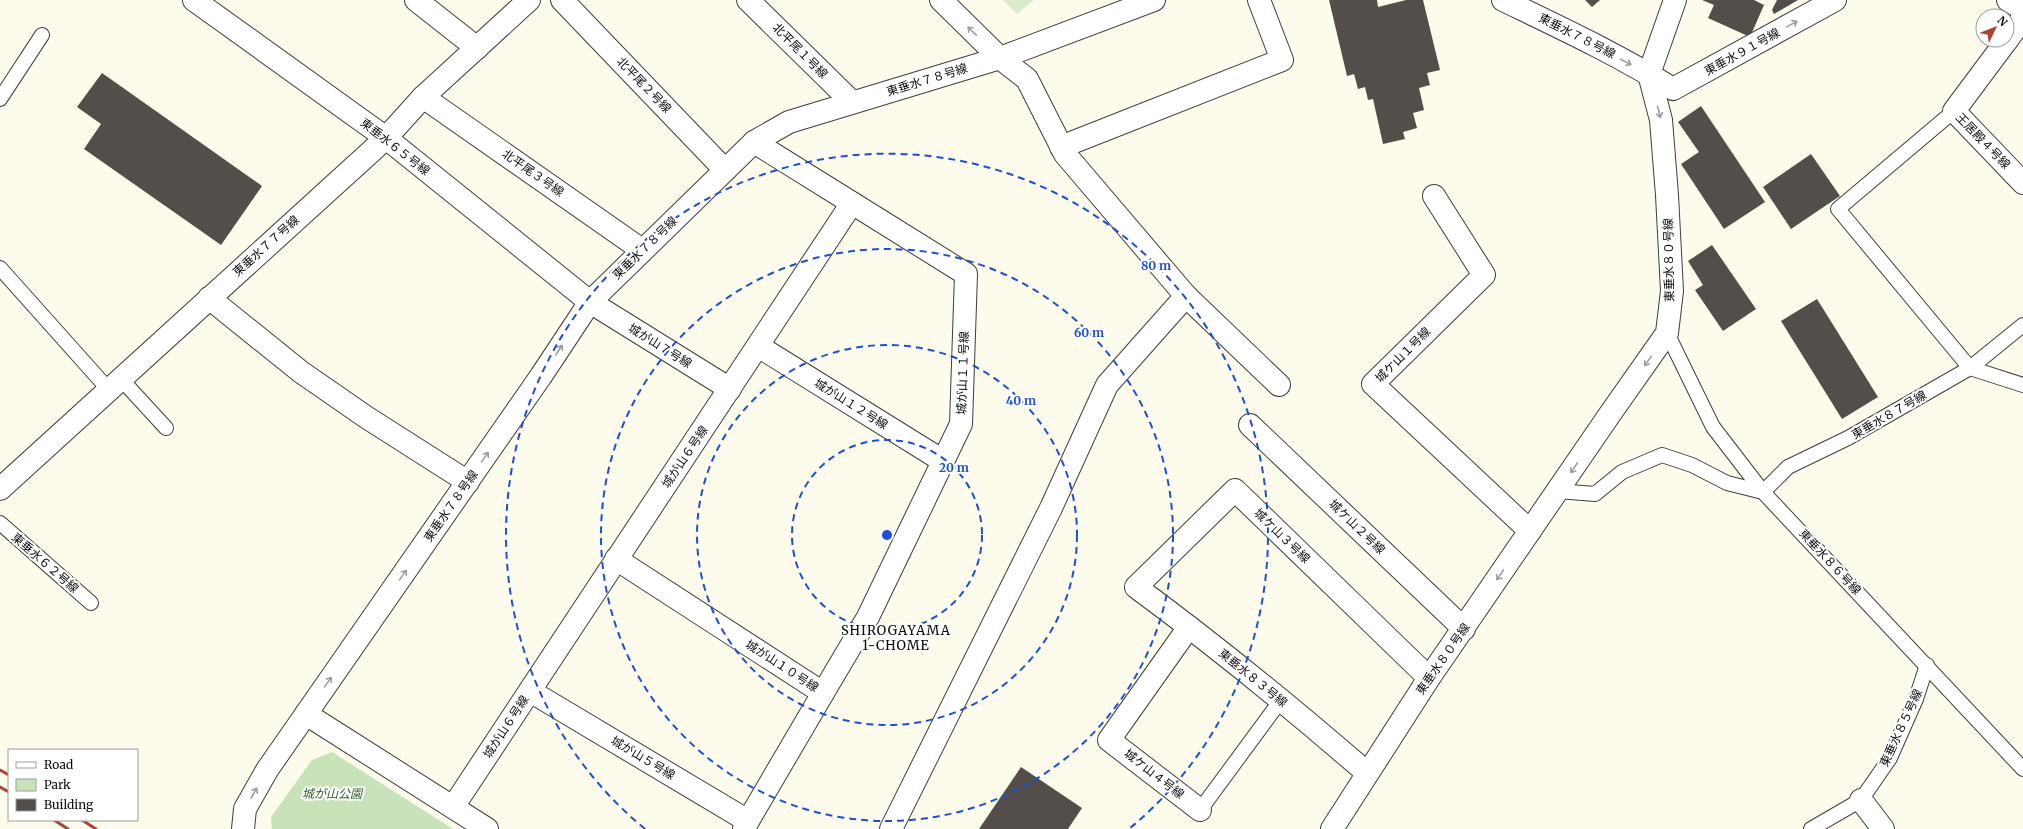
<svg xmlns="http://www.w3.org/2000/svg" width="2023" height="829" font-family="Merriweather,'Noto Sans JP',serif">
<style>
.green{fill:#c8e3ba}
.pitch{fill:#daebcb}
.building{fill:#534e49}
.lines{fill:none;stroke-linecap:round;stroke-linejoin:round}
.lane-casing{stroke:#3e3e3e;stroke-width:16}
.street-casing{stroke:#3e3e3e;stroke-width:24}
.lane{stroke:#fff;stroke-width:14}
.street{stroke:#fff;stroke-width:22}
.rail{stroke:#aa4435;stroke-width:3}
.oneway{stroke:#9d9d9d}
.ring{fill:none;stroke:#1d4ed8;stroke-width:2;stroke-dasharray:7 5}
.labels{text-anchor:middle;stroke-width:4;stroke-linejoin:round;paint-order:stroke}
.street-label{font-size:12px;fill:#0b0b0b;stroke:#fff}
.park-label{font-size:12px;font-style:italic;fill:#265a24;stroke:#fff}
.neighbourhood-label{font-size:13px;letter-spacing:1px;fill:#0b0b0b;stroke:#fff}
.centre{fill:#1d4ed8;stroke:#fff;stroke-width:2}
.ring-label{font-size:12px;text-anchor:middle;font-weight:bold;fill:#1d4ed8;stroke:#fff;stroke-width:4;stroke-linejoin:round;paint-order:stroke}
</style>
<rect width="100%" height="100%" fill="#fdfcec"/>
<polygon class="green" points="332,752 453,829 272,829 271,817 312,760"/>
<polygon class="pitch" points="1003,0 1034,0 1017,14"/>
<g class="building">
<polygon points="1329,0 1377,0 1378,7 1406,0 1423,0 1440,70 1427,73 1430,85 1419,88 1424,110 1413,113 1417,128 1403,132 1405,139 1383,144 1373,99 1368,100 1365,87 1358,89 1354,74 1347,76"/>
<polygon points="1585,0 1600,0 1592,7"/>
<polygon points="1702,0 1754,0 1764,5 1750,37 1708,18 1714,5"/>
<polygon points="1777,0 1798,0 1774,14 1772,10"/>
<polygon points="102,73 262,186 221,245 84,149 101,124 77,107"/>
<polygon points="1701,106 1765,202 1724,229 1681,164 1699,152 1678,122"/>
<polygon points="1811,154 1840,196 1791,229 1763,187"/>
<polygon points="1712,245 1756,309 1723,331 1695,290 1703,285 1688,261"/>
<polygon points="1817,299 1878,397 1842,419 1781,321"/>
<polygon points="1021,767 1082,808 1068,829 979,829"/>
</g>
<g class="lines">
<defs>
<g id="lane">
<polyline points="0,99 42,35"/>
<polyline points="1954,111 1838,209 1970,368 2023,325"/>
<polyline points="0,268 109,390"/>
<polyline points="1667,333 1713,427 1763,492 2023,769"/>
<polyline points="121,379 166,428"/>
<polyline points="1558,491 1595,494 1622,472 1662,455 1692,465 1727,483 1763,492 1788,467 1848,438 1970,368 2023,385"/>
<polyline points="0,523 91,603"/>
<polyline points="1200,810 1281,700"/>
<polyline points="1811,829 1861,800 1890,758 1916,699 1927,665"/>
</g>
<g id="street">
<polyline points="194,0 386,138 590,302 730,389"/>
<polyline points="416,0 477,48"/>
<polyline points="562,0 725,170"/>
<polyline points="748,0 852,102"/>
<path d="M1503 0C1561 28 1619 55 1673 89L1835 0"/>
<polyline points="2008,0 2023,9"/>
<polyline points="2007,40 1954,111 2023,183"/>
<polyline points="2007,40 2023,18"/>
<polyline points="423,97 642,250"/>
<polyline points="1061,147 1282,60 1259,0"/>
<polyline points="1434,196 1484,275 1373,384 1530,531"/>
<polyline points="1186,296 1279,385"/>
<polyline points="209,298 301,372 366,417 468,482"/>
<polyline points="758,346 943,461"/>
<polyline points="1250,425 1464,629"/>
<polyline points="0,489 386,138 423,97 529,0"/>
<polyline points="616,559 823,693 748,821"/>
<polyline points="1189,627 1109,740 1200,810"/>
<polyline points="530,691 748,821 744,829"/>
<polyline points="823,693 868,617 961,424 966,274 852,203"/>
<polyline points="306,714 487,829"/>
<path d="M1367 773C1292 708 1216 646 1136 587L1235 490 1429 678"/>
<polyline points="1861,800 1883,829"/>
<polyline points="453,807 852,203 754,142"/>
<polyline points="243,829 245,809 267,770 541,376 590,302 754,142 789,122 1000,58 1154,0"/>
<polyline points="891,829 1051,508 1107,385 1186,296 1065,154 1027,79 1000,58 941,0"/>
<polyline points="1332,829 1429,678 1610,414 1667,333 1672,291 1667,195 1661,120 1649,74 1675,0"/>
</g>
</defs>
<use href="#lane" class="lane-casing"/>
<use href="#street" class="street-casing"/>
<use href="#lane" class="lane"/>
<use href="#street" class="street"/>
<g class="rail">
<polyline points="0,770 9,775"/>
<polyline points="0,787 9,792"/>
<polyline points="54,820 68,829"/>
<polyline points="82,820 96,829"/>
</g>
</g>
<defs><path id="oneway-shaft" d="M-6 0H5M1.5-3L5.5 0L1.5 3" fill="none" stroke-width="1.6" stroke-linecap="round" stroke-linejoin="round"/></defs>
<g class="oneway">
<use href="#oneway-shaft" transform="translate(1792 24) rotate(-29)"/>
<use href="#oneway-shaft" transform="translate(972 31) rotate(-136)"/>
<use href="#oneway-shaft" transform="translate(1626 62) rotate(28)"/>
<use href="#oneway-shaft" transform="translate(1659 112) rotate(75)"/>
<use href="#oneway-shaft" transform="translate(559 350) rotate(-57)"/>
<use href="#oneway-shaft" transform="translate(1648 361) rotate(126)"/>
<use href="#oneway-shaft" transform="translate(485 457) rotate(-55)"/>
<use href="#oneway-shaft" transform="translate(1574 468) rotate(124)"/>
<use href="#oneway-shaft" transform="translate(403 575) rotate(-55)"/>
<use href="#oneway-shaft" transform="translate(1500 575) rotate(124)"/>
<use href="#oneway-shaft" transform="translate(328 682) rotate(-55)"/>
<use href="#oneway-shaft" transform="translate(254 793) rotate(-61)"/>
</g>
<g class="ring">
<circle cx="887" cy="535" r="95"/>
<circle cx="887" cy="535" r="190"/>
<circle cx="887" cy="535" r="286"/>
<path d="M645 829A381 381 0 1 1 1129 829"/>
</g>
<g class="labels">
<g class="street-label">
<text transform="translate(1577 36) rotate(27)" y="4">東垂水７８号線</text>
<text transform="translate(800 51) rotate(45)" y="4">北平尾１号線</text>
<text transform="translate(1742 52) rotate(-29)" y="4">東垂水９１号線</text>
<text transform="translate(927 80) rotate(-17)" y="4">東垂水７８号線</text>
<text transform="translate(644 85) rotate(46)" y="4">北平尾２号線</text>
<text transform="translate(1983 141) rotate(46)" y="4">王居殿４号線</text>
<text transform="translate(395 147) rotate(38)" y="4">東垂水６５号線</text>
<text transform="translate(533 173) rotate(35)" y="4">北平尾３号線</text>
<text transform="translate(266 246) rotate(-42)" y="4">東垂水７７号線</text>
<text transform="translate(645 248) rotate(-44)" y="4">東垂水７８号線</text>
<text transform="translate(1669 260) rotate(-91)" y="4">東垂水８０号線</text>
<text transform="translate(660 346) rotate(32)" y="4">城が山７号線</text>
<text transform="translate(1403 355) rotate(-45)" y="4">城ケ山１号線</text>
<text transform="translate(963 373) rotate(-88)" y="4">城が山１１号線</text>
<text transform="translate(851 404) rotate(32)" y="4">城が山１２号線</text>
<text transform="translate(1889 415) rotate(-30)" y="4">東垂水８７号線</text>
<text transform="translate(685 457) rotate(-56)" y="4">城が山６号線</text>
<text transform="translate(451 506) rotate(-55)" y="4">東垂水７８号線</text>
<text transform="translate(1357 527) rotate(44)" y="4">城ケ山２号線</text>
<text transform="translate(1282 536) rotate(44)" y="4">城ケ山３号線</text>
<text transform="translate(1830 562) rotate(47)" y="4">東垂水８６号線</text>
<text transform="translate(45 563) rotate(41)" y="4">東垂水６２号線</text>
<text transform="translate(1443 659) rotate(-55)" y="4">東垂水８０号線</text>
<text transform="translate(782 666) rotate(33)" y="4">城が山１０号線</text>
<text transform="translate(1253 678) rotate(39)" y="4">東垂水８３号線</text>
<text transform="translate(506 727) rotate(-57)" y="4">城が山６号線</text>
<text transform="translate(1901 728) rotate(-65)" y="4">東垂水８５号線</text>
<text transform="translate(643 758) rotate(31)" y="4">城が山５号線</text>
<text transform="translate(1154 774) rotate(38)" y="4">城ケ山４号線</text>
</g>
<g class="park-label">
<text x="332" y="798">城が山公園</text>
</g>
<g class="neighbourhood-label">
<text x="896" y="635">SHIROGAYAMA<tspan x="896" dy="15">1-CHOME</tspan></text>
</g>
</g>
<circle cx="887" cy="535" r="6" class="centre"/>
<g class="ring-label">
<text x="1156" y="270">80 m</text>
<text x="1089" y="337">60 m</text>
<text x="1021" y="405">40 m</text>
<text x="954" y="472">20 m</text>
</g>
<rect x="8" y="749" width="130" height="72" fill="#ffffff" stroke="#9d9d9d"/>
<rect x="16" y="762" width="20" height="6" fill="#ffffff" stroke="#9d9d9d"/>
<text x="44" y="769" font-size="12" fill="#0b0b0b">Road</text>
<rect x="16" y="779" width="20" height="12" fill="#c8e3ba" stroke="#9d9d9d"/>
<text x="44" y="789" font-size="12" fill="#0b0b0b">Park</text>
<rect x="16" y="799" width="20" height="12" fill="#534e49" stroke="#9d9d9d"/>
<text x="44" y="809" font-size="12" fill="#0b0b0b">Building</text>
<g transform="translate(1995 28) rotate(47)"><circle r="19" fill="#ffffff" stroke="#9d9d9d"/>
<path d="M0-3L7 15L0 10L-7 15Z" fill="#aa4435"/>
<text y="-6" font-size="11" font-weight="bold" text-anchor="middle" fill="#0b0b0b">N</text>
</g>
</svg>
